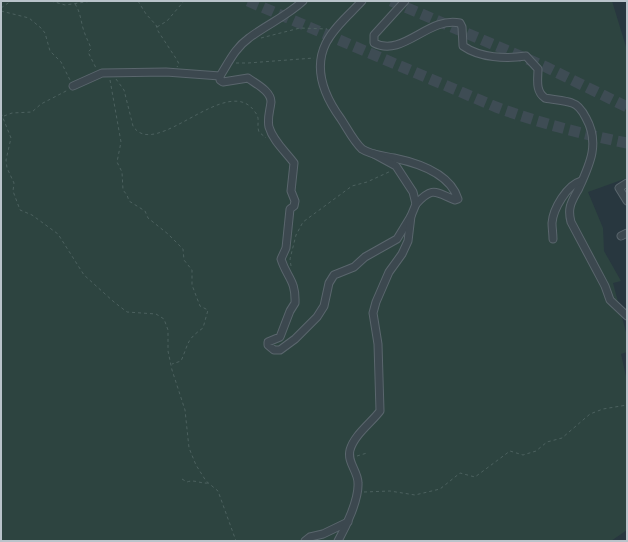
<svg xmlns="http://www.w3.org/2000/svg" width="628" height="542" font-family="'Open Sans',sans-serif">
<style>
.green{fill:#2d4440}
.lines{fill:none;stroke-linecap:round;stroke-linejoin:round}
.highway-tunnel{stroke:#3e4c54;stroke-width:11;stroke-dasharray:11 5.5;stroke-linecap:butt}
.minor-casing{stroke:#5a666d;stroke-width:9}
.path{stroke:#4c615f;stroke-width:1;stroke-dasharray:3 3;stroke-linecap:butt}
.minor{stroke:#3c484f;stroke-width:7}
</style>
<rect width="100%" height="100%" fill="#28373f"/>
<polygon class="green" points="1,1 612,1 627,50 627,178 588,192 603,228 604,251 621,281 613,283 627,336 627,352 621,354 627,381 627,530 611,541 1,541"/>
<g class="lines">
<g class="highway-tunnel">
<path d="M248 1 496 107C539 123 582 134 627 143"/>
<polyline points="391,1 546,67 627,107"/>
</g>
<defs>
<g id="minor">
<path d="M303 1C287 16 266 25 249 38 235 48 229 62 220 76V80L223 82 248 78C256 84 271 91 271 102 270 111 267 118 269 127 273 141 286 152 294 163L291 191 295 201 294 206 290 209 286 248 281 259C287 278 296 280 295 303L290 311 280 337 268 342V345L274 350H280L295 339 317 317 324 306 329 283 334 275 354 267 365 257 397 239 411 216"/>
<path d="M362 1C350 14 334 27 326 43 313 69 325 97 341 119 347 128 354 142 362 149 371 155 384 156 394 158 418 163 450 173 458 199L455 200C435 192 433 186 416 204"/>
<path d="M405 1 374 35V43C403 58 428 16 460 23L462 27 463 46C480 58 506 59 526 56L538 69C538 79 535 91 545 98 554 100 564 100 572 103 579 105 583 112 586 118 600 143 590 164 579 188 572 201 567 207 571 222L605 286 610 300 627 316"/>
<polyline points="73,86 102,73 166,72 220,76"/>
<polyline points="627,183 619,188 627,201"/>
<polyline points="621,236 627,233"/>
<path d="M553 239C553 234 552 228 552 223 553 209 567 185 581 181"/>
<polyline points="305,541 310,537 323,534 348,522"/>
<path d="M338 541C346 527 359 499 358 483 358 471 347 463 350 450 354 435 371 423 380 411L378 344 373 313 376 302 389 272 402 254 408 241 411 216 416 204 413 192 396 166 374 154"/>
</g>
</defs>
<use href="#minor" class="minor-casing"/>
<g class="path">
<polyline points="51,1 65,5 92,1"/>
<polyline points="138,1 146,14 156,25 158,31 177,60 179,64 177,67"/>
<path d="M75 4C81 12 81 25 85 34 87 40 90 44 91 49L88 52 96 68"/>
<polyline points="1,8 11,1"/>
<polyline points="1,11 29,18 41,28 45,33 50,51 61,62 70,80"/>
<polyline points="157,27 167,21 184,1"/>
<polyline points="261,38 300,28 327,29"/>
<polyline points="236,63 248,63 314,58"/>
<path d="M116 79 124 90 133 126C155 162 228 71 255 112 261 119 256 124 259 132L266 138"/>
<path d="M110 80 121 142 117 162 122 172 123 190 127 195 129 201 145 211 148 218 168 234 183 249 184 260 192 270V285L200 306 208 310 203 328C186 340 189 343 181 361L172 364"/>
<polyline points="1,113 11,138 6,160 7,168 14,183 13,191 20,210 32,215 58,234 84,275 114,302 127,312 156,314 164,319 168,330 168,351 172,370 185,410 189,448 196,465 206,481 218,491 236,541"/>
<polyline points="4,116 12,113 32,112 41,104 68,90"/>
<polyline points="291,266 290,259 296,235 303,222 352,186 367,182 391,171"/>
<polyline points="357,456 367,453"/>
<path d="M182 479 187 482C195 479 200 484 209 483"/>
<polyline points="364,492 390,491 415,495 440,489 460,473 475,477 510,451 523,455 536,451 547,442 562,438 590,414 603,409 627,405"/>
</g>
<use href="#minor" class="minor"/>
</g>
<rect width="628" height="542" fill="none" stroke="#b9c3ca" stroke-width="4"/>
</svg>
